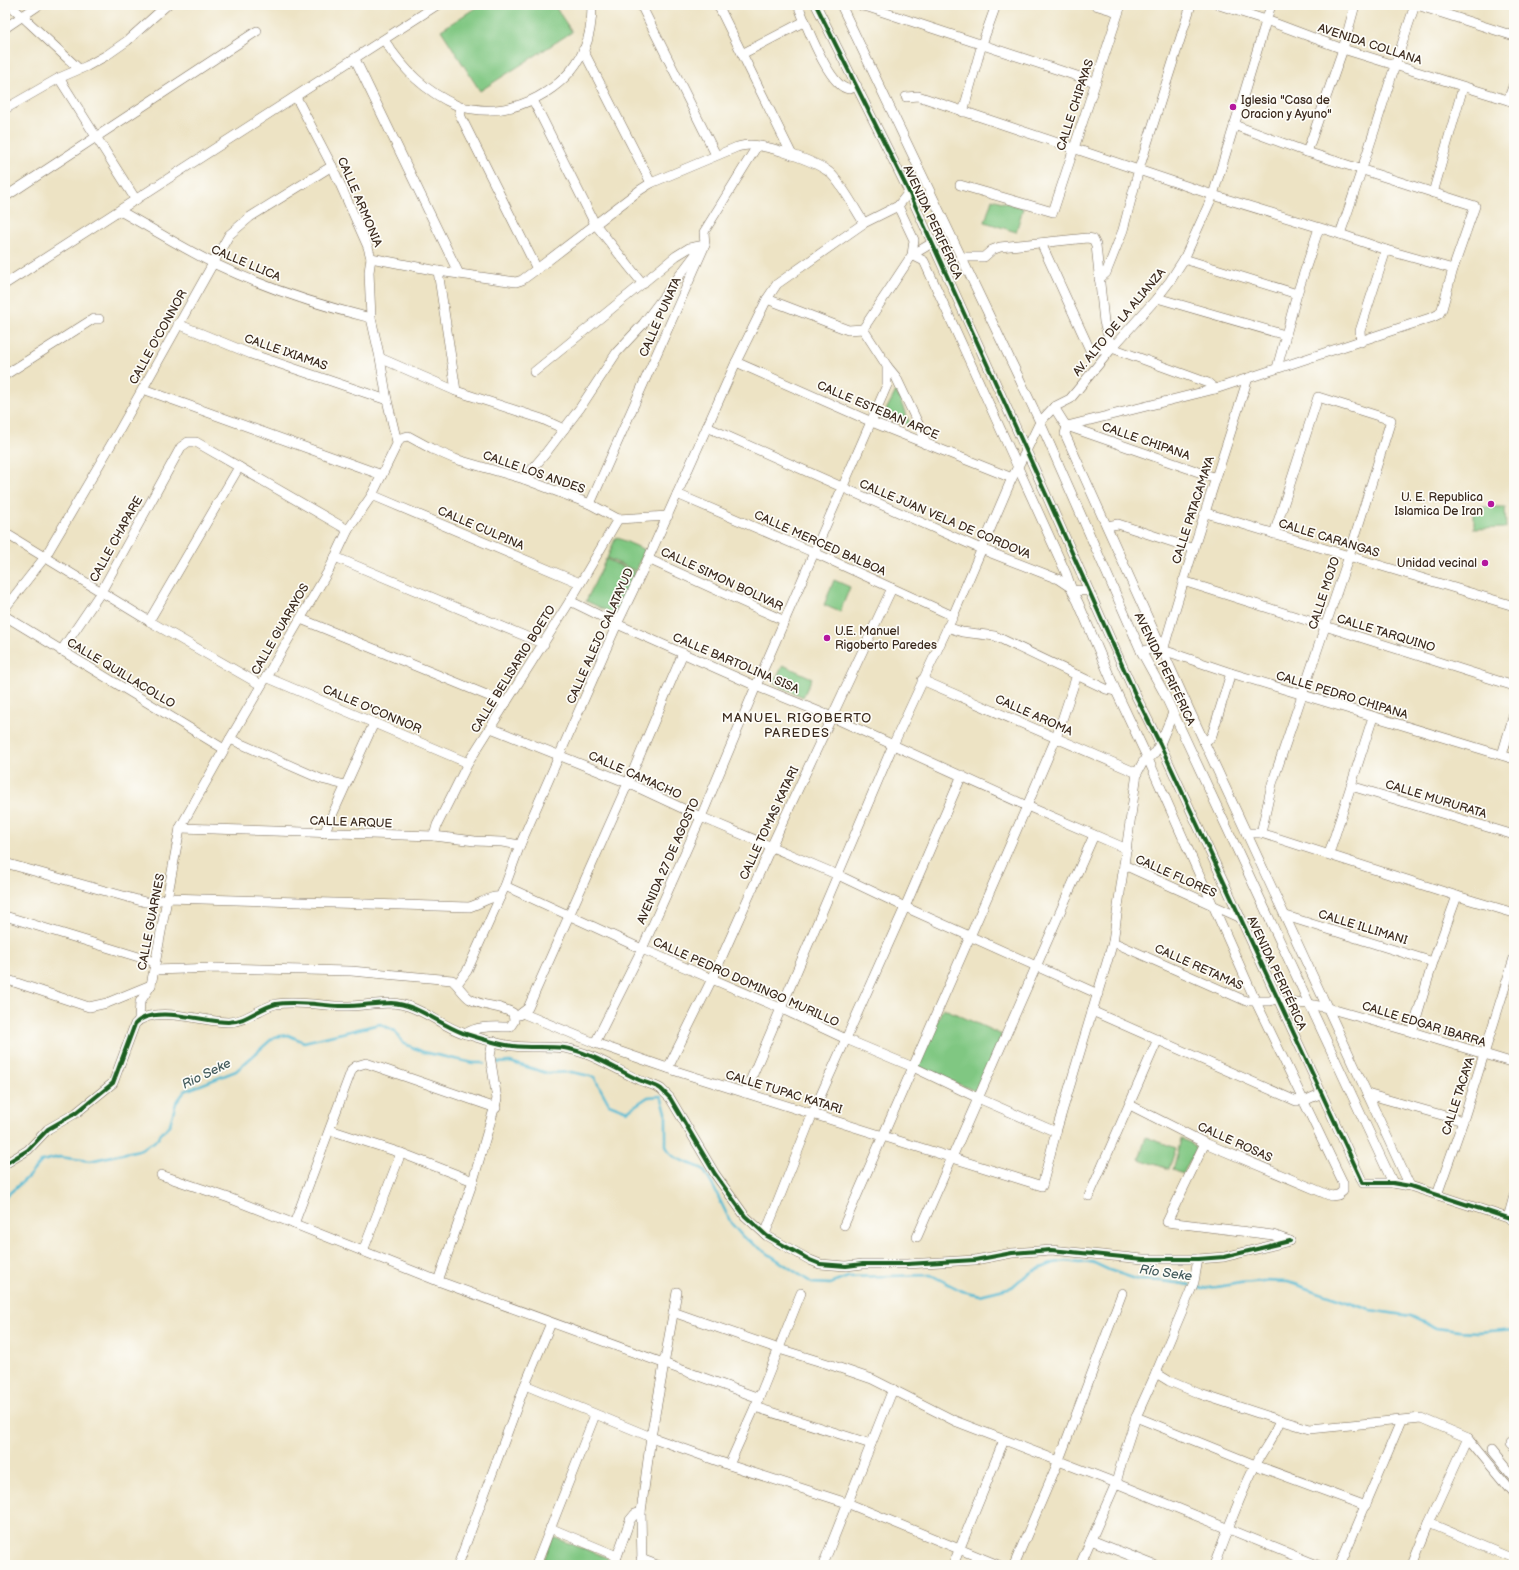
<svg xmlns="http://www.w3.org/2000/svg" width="1519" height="1570" font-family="'Balsamiq Sans',sans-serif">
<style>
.green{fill:#80c782;stroke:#5e7850}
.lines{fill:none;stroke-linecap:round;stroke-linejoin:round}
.stream{stroke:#55bad3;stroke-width:2.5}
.minor-casing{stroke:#796b58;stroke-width:10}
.minor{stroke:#fff;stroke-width:9}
.cycleway-casing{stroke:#fdfcf7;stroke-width:6}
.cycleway{stroke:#1b5e20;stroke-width:4}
.poi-dot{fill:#b5179e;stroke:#fdfcf7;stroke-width:1.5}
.labels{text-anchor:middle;stroke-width:3.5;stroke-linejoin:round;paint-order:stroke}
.street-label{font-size:12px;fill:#3b2a1e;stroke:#fdfcf7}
.poi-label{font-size:12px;fill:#3b2a1e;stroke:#fdfcf7;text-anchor:start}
.neighbourhood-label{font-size:13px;letter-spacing:1px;fill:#3b2a1e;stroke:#fdfcf7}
.water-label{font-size:13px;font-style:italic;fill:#445c5d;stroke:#fdfcf7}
</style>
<rect width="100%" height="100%" fill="#fdfcf7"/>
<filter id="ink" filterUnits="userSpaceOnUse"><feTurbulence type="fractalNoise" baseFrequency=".025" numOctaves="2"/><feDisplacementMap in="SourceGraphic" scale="8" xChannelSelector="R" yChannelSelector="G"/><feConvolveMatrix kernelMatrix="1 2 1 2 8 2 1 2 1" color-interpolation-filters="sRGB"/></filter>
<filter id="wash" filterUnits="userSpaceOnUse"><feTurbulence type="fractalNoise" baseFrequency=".012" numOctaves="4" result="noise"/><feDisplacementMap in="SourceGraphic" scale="16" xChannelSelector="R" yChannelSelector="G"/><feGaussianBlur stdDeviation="0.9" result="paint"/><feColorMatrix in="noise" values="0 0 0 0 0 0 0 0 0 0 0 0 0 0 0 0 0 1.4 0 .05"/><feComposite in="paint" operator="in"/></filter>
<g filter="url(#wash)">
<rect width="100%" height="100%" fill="#ede3c4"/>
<g class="green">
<polygon points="480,5 554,5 572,32 480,91 441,30"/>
<polygon points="992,199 1023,208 1016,232 985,222"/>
<polygon points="896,391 911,426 884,414"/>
<polygon points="1474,507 1505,507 1506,528 1474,529"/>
<polygon points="616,537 645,550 636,571 607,558"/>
<polygon points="606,559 636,573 616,615 586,601"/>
<polygon points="834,580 850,587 840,612 824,605"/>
<polygon points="783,665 812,678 803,697 774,683"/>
<polygon points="943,1008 1002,1035 977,1092 917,1066"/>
<polygon points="1146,1137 1176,1148 1169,1169 1139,1159"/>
<polygon points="1181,1139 1193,1144 1196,1148 1183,1174 1173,1170"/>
<polygon points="553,1537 608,1558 606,1565 542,1565"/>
</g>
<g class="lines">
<g class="stream">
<polyline points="498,1063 510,1062 547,1073 572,1072 594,1077 609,1104 627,1111 648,1097 661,1096 666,1112 666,1146 671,1155 681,1160 703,1169 714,1188 731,1223 743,1237 812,1283 830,1284 848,1277 931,1275 962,1291 980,1295 1012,1287 1020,1280 1034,1271 1054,1263 1066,1261 1079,1263 1092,1262 1109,1270 1139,1280 1162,1281 1190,1285"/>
<polyline points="5,1197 27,1178 42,1161 59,1157 90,1161 139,1150 154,1142 170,1124 176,1103 185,1091 236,1071 274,1037 288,1035 304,1042 380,1024 395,1031 403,1043 423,1052 473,1063 484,1063"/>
<polyline points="1195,1286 1202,1288 1217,1287 1240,1283 1263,1281 1288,1282 1370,1310 1411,1316 1436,1328 1459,1331 1478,1332 1514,1329"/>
</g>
</g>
</g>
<g filter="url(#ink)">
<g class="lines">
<defs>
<g id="minor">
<polyline points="10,5 79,69"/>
<polyline points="641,5 716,155"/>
<polyline points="718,5 792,155"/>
<path d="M798 5C805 21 829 88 849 89 851 89 855 87 857 86"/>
<polyline points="816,5 909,192 1045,492 1135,694 1160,744 1363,1183 1393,1183 1410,1186 1514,1220"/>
<polyline points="841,5 1040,422 1141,651 1163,691 1393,1183"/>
<polyline points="1095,5 1118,12"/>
<polyline points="1219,5 1266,20 1343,49 1514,102"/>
<polyline points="1417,5 1514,36"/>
<polyline points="862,6 868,7 1095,82"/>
<polyline points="5,28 39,5"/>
<path d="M384 40C404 70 424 91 458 106 462 108 468 108 473 109 516 116 565 90 584 50 590 36 592 20 592 5"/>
<polyline points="583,50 651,183"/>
<polyline points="742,54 805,21"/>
<polyline points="355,59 459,274"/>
<polyline points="59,78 136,200"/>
<polyline points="296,97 332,166 368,247 371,258 369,272 371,318 380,358 387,400 397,442"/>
<polyline points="906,97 918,96 1213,195 1340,234 1386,250 1453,269"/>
<polyline points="533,100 595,224 643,284"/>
<polyline points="1508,100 1514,84"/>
<polyline points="459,107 461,117 537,269"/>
<polyline points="5,109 59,78 87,66 107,55 127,41 167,5"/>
<polyline points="963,112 982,44 996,5"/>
<polyline points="1307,152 1343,49 1355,5"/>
<polyline points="960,185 1053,212 1121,5"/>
<polyline points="1433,193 1463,87"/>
<polyline points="5,197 257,31"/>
<path d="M120 211C151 228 181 247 213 263 263 287 317 305 371 318"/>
<path d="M1340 234C1367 158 1389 81 1415 5"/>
<polyline points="932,243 912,255 924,261 1066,573 1072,590 1089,591"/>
<polyline points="1041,243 1090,350 1112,348 1208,383 1215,389"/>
<polyline points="962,257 984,257 992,250 1000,247 1087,238 1093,239 1096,245 1104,322 1112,348"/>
<path d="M371 258 438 271 516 282 522 280 537 269 640 190 651 183 737 147C741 146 746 145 750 145 768 145 815 161 829 172 841 182 855 209 864 223"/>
<polyline points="1184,259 1297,294"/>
<polyline points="438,271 456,391"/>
<polyline points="1099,279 1106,273 1123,230 1139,169 1191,5"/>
<polyline points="5,284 437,5"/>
<polyline points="1157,298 1285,335"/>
<polyline points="767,299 848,330 863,329"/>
<polyline points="178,324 251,354 387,400"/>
<polyline points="863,329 912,255 914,240 898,206 909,192"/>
<polyline points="1361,342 1360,331 1386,250"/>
<polyline points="380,358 456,391 542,419 564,429"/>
<polyline points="736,362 872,422 1012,478"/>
<polyline points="887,366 896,377 924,436 925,444"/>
<polyline points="1277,368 1297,294 1319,228"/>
<polyline points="534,372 676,256 689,248 705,245"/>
<polyline points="5,375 93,319 99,319"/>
<polyline points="143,389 382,475"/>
<polyline points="1054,407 1064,423 1067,426 1215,389 1433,317 1439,314 1442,309 1453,269 1475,206 1307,152 1234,125"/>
<polyline points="707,427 981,549 1058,579 1070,587 1078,602 1116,691 1148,759 1256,1002 1343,1183 1343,1191 1338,1195 1331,1196 1205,1143 1130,1105"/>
<polyline points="1216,478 1067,426 1065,434 1189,709 1410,1186"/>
<polyline points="524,479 545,454 580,408 617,352 643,324 695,255 699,253"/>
<polyline points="677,494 815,553 953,616"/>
<polyline points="372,495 580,583"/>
<polyline points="590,504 705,245 704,232 757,146"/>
<polyline points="1206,513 1514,606"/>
<polyline points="1107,526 1118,524 1194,549"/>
<polyline points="5,533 149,621 261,685"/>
<polyline points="335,557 544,644"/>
<polyline points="648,559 785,621"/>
<polyline points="1183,581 1514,686"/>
<polyline points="570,601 617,624 756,686 832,717 1027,806 1127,849"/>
<polyline points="5,608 45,557 119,431 229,235 250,217 332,166"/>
<polyline points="5,616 224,749"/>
<polyline points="301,619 506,703"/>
<polyline points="149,621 239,467"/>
<polyline points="947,627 962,632 995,636 1106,689 1116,691"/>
<polyline points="61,651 101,592 181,447 188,442 196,442 348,530"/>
<polyline points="1141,651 1157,648 1231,673 1514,759"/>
<path d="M1163 651C1189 559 1219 469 1248 378"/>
<polyline points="266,677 468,763"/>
<polyline points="922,680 1137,773"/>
<polyline points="491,728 628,783 701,817 838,875 905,907 1098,994"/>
<polyline points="230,739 321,779 345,785"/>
<polyline points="1204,742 1210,738 1212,735 1231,673"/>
<polyline points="1502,755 1514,714"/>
<polyline points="1351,786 1514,835"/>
<polyline points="180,828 434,836 475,841 502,842 520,845"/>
<polyline points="324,833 374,723"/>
<polyline points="1246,833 1261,833 1272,784 1349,556 1391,420 1318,397 1274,534"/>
<polyline points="1261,833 1457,896 1514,913"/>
<polyline points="434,836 437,825 468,763 570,601 618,519"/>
<polyline points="1329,854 1373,717"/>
<path d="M5 863 145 902H153L168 898 469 907C479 905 491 895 500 897"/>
<polyline points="1124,865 1241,918"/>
<polyline points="505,886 642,949 780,1008 846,1039 913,1067 978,1098 1056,1132"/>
<polyline points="5,916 155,962"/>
<polyline points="1286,916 1433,962"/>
<polyline points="1113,942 1246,1001 1270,1001 1278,998 1283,1002 1309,1004 1328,1008 1412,1032 1514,1063"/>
<path d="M154 970 216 968 351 971 452 980C459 986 463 994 470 999 483 1007 500 1005 513 1013L514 1021 510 1027C495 1027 478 1025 465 1034"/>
<polyline points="5,979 89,1007 107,1003 151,985"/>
<polyline points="457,984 467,971 505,886 520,845 617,624 648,559 736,362 767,299 777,284 864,223 898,206"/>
<polyline points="1092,1011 1296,1101 1304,1101 1322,1093"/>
<polyline points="522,1013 595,1043 679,1072 1042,1186 1056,1132 1113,942 1137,773 1143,762 1153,755 1160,744 1173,713"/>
<polyline points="519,1015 528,1008 628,783 683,653"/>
<polyline points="139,1019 140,1002 151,985 154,970 180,828 230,739 330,568 348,530 372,495 400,438 408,436 432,449 455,459 524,479 590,504 618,519 668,516"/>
<polyline points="1412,1032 1433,962 1457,896"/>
<polyline points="595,1043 642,949 701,817 756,686 887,385 887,366 863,329"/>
<polyline points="668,1068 712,979 771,847 892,588"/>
<polyline points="745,1093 893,745 953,616 1012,478 1026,451 1040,422 1054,407 1070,399 1112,348 1157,298 1170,281 1184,259 1213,195 1271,5"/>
<polyline points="1367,1094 1463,1121"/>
<polyline points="330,1130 401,1153 473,1181 438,1281"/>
<polyline points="1205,1143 1167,1222 1273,1235 1290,1241"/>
<path d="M5 1164 28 1150 48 1129 76 1113 113 1083 135 1024C153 1004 204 1022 228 1022 246 1022 259 1008 276 1004 297 1001 319 1005 339 1006 356 1007 374 1003 391 1003 418 1004 438 1024 463 1033 479 1038 496 1044 513 1046 530 1048 547 1046 564 1048 591 1052 615 1069 639 1080 646 1083 655 1085 661 1089 664 1092 667 1095 670 1098L715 1174 745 1216 767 1236 810 1260 820 1264 846 1266 863 1264H907L975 1260 1012 1253 1051 1250 1143 1259H1198L1224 1257 1290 1241"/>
<polyline points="161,1175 229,1198 438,1281 759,1398"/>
<polyline points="473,1181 497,1099 490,1056 493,1041"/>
<polyline points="1437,1195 1463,1121 1514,958"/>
<polyline points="1089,1196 1158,1039"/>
<polyline points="1508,1218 1514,1196"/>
<polyline points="294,1224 352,1069 356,1066 366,1063 496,1108"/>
<polyline points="844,1225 1027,806 1056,738 1077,675"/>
<polyline points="765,1234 815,1108 905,907 962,775"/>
<polyline points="917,1237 1094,835"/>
<polyline points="363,1251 401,1153"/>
<polyline points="1198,1259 1194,1282 1190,1292 1156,1373 1169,1381 1200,1394 1276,1419 1310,1429 1421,1418 1468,1438 1514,1494"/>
<polyline points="673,1312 779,1349 828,1364 872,1379 955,1421 1116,1483 1317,1565"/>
<polyline points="525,1385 651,1437 729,1465 847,1503 998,1565"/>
<polyline points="755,1407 871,1444"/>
<polyline points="1136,1417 1255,1465 1366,1506"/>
<polyline points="1511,1444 1514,1447"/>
<polyline points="1492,1450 1514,1477"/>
<polyline points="729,1465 759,1398 801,1293"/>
<polyline points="1429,1523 1514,1559"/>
<polyline points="550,1528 617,1556"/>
<polyline points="1091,1540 1154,1565"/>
<polyline points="641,1559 657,1565"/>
<polyline points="458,1565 525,1385 551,1323"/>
<polyline points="536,1565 595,1415"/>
<polyline points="614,1565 630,1520 635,1514 641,1512"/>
<polyline points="642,1565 641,1512 651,1437 677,1292"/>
<polyline points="823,1565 893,1389"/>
<polyline points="953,1565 1004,1440"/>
<polyline points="1014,1565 1059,1460 1122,1293"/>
<polyline points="1080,1565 1116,1483 1123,1457 1136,1417 1156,1373"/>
<path d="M1214 1565C1227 1532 1239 1497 1255 1466 1263 1450 1275 1436 1280 1420"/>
<polyline points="1340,1565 1401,1421"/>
<polyline points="1412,1565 1429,1523 1468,1438"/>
</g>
</defs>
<use href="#minor" class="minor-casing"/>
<use href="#minor" class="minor"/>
<defs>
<g id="cycleway">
<polyline points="816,5 909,192 1045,492 1135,694 1160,744 1363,1183 1393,1183 1410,1186 1514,1220"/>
<path d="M5 1164 28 1150 48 1129 76 1113 113 1083 135 1024C153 1004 204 1022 228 1022 246 1022 259 1008 276 1004 297 1001 319 1005 339 1006 356 1007 374 1003 391 1003 418 1004 438 1024 463 1033 479 1038 496 1044 513 1046 530 1048 547 1046 564 1048 591 1052 615 1069 639 1080 646 1083 655 1085 661 1089 664 1092 667 1095 670 1098L715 1174 745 1216 767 1236 810 1260 820 1264 846 1266 863 1264H907L975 1260 1012 1253 1051 1250 1143 1259H1198L1224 1257 1290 1241"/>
</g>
</defs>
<use href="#cycleway" class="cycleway-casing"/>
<use href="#cycleway" class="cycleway"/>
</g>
</g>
<g class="poi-dot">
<circle cx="1233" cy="107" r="4"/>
<circle cx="1491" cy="504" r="4"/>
<circle cx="1485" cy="563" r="4"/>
<circle cx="827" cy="638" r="4"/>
</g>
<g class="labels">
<g class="street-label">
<text transform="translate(1370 44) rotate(18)" y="4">AVENIDA COLLANA</text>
<text transform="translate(1075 105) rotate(-72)" y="4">CALLE CHIPAYAS</text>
<text transform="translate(360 202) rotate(67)" y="4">CALLE ARMONIA</text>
<text transform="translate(933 222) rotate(65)" y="4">AVENIDA PERIFÉRICA</text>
<text transform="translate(246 263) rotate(23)" y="4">CALLE LLICA</text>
<text transform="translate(660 317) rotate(-66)" y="4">CALLE PUNATA</text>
<text transform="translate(1119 322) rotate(-50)" y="4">AV. ALTO DE LA ALIANZA</text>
<text transform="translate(158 337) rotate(-61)" y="4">CALLE O'CONNOR</text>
<text transform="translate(286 352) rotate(19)" y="4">CALLE IXIAMAS</text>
<text transform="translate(878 410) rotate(23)" y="4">CALLE ESTEBAN ARCE</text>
<text transform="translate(1146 441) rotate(19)" y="4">CALLE CHIPANA</text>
<text transform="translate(534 472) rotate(19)" y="4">CALLE LOS ANDES</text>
<text transform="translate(1193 510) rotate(-72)" y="4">CALLE PATACAMAYA</text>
<text transform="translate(945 519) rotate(23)" y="4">CALLE JUAN VELA DE CORDOVA</text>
<text transform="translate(481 528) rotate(23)" y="4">CALLE CULPINA</text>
<text transform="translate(1329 538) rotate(17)" y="4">CALLE CARANGAS</text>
<text transform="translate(116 539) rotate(-61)" y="4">CALLE CHAPARE</text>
<text transform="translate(820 543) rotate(24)" y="4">CALLE MERCED BALBOA</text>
<text transform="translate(722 579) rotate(25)" y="4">CALLE SIMON BOLIVAR</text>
<text transform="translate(1324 593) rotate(-72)" y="4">CALLE MOJO</text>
<text transform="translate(280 629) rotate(-60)" y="4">CALLE GUARAYOS</text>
<text transform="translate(1386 633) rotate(17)" y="4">CALLE TARQUINO</text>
<text transform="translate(600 636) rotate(-66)" y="4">CALLE ALEJO CALATAYUD</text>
<text transform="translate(736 663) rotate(23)" y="4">CALLE BARTOLINA SISA</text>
<text transform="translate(513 669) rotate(-58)" y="4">CALLE BELISARIO BOETO</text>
<text transform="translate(1165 669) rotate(64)" y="4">AVENIDA PERIFÉRICA</text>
<text transform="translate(121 673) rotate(31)" y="4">CALLE QUILLACOLLO</text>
<text transform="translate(1342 695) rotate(17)" y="4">CALLE PEDRO CHIPANA</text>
<text transform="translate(372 709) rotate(23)" y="4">CALLE O'CONNOR</text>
<text transform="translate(1034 715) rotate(24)" y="4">CALLE AROMA</text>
<text transform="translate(635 775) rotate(24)" y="4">CALLE CAMACHO</text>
<text transform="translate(1436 799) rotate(17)" y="4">CALLE MURURATA</text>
<text transform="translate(351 822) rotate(2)" y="4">CALLE ARQUE</text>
<text transform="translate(769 823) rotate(-65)" y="4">CALLE TOMAS KATARI</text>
<text transform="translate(668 861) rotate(-66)" y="4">AVENIDA 27 DE AGOSTO</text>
<text transform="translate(1176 876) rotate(24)" y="4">CALLE FLORES</text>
<text transform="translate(151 922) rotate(-79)" y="4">CALLE GUARNES</text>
<text transform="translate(1363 927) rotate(17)" y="4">CALLE ILLIMANI</text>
<text transform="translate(1199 967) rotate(24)" y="4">CALLE RETAMAS</text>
<text transform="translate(1277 973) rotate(65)" y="4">AVENIDA PERIFÉRICA</text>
<text transform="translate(746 982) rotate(24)" y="4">CALLE PEDRO DOMINGO MURILLO</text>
<text transform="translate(1424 1024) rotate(17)" y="4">CALLE EDGAR IBARRA</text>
<text transform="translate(784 1092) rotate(17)" y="4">CALLE TUPAC KATARI</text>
<text transform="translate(1458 1096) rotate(-72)" y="4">CALLE TACAYA</text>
<text transform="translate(1235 1142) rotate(24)" y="4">CALLE ROSAS</text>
</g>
<g class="poi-label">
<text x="1241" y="104">Iglesia "Casa de<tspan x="1241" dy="14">Oracion y Ayuno"</tspan></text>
<text x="1483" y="501" text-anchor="end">U. E. Republica<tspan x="1483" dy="14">Islamica De Iran</tspan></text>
<text x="1477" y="567" text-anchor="end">Unidad vecinal</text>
<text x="835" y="635">U.E. Manuel<tspan x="835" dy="14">Rigoberto Paredes</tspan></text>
</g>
<g class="neighbourhood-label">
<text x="797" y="722">MANUEL RIGOBERTO<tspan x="797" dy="15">PAREDES</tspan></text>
</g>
<g class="water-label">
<text transform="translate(206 1073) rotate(-26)" y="5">Rio Seke</text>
<text transform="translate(1166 1272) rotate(8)" y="5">Río Seke</text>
</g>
</g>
<rect width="1519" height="1570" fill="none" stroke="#fdfcf7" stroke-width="20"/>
</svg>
